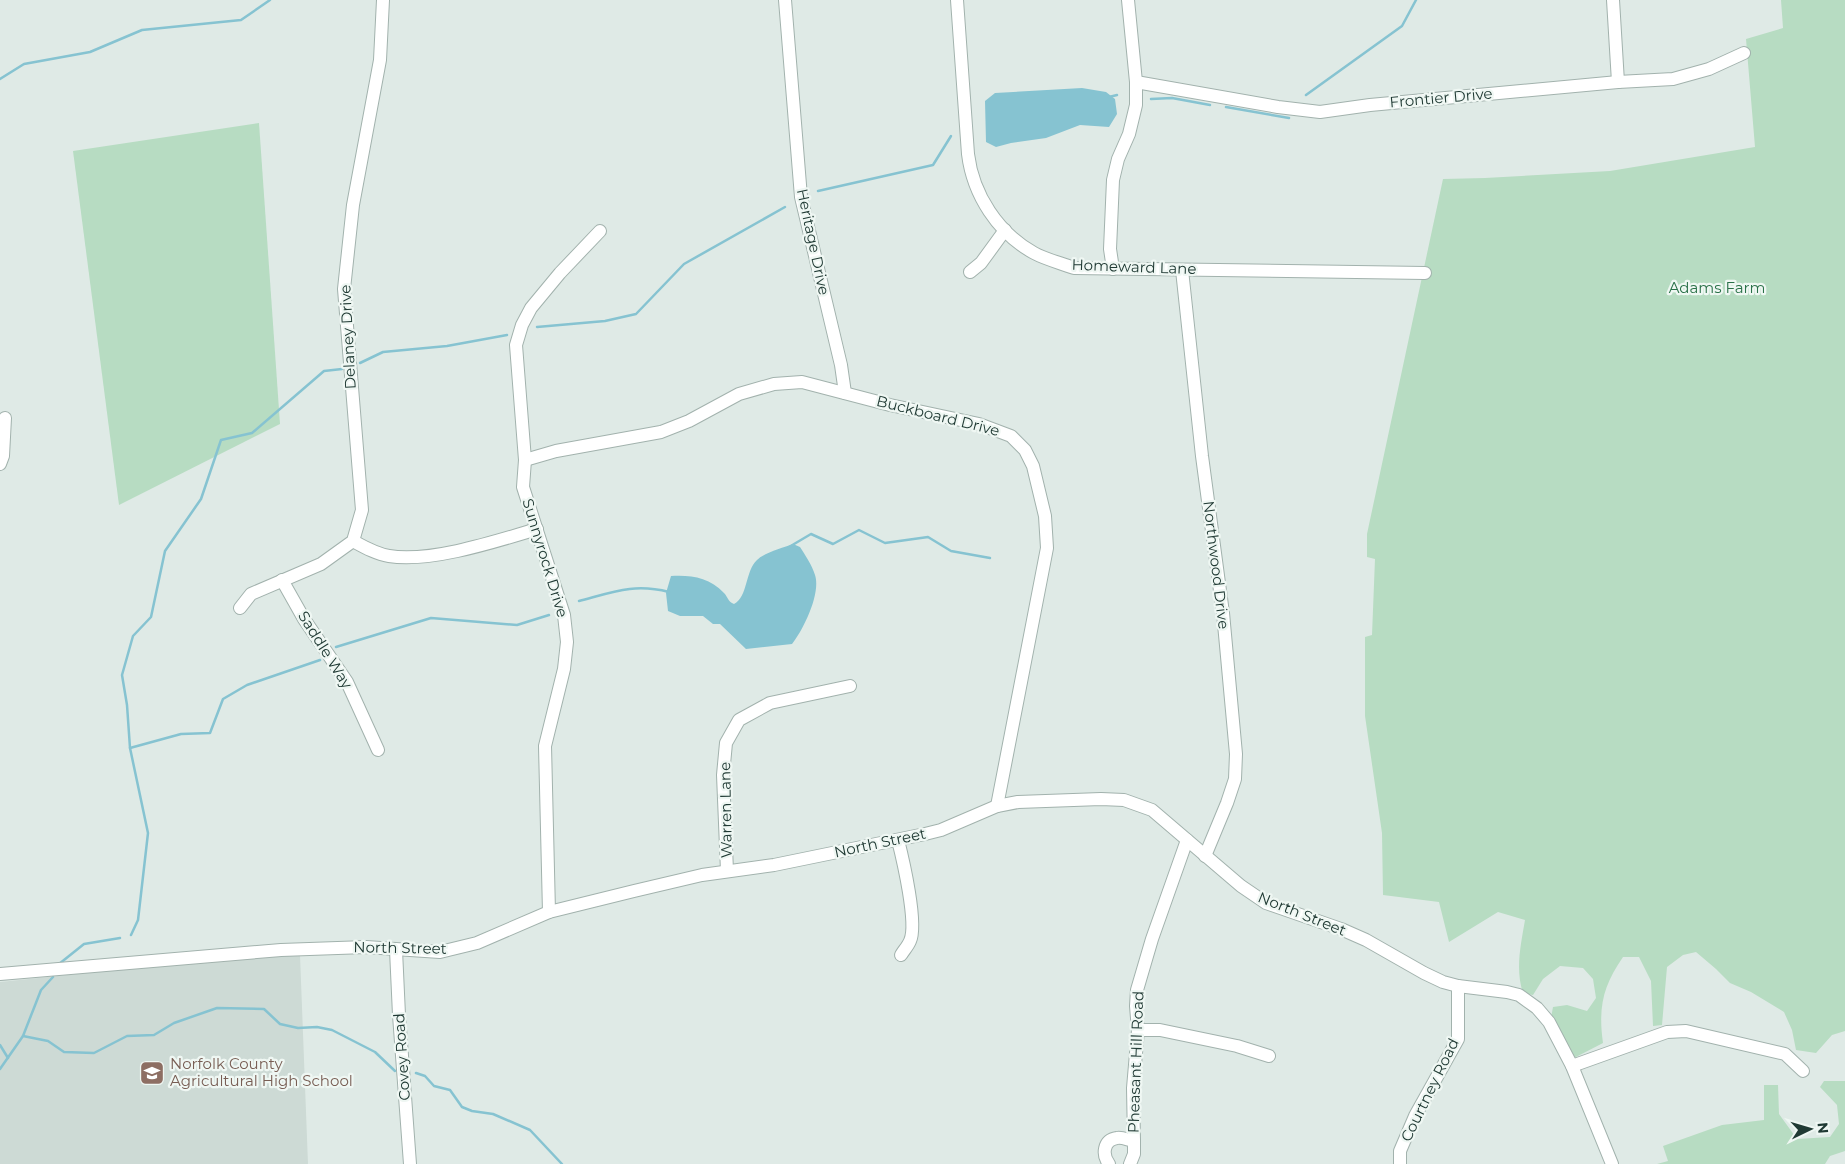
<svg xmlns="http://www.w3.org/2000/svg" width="1845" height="1164" font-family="Montserrat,sans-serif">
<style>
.built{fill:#cddad5}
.green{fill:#b7dcc2}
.water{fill:#86c3d1}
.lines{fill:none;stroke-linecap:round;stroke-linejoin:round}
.stream{stroke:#86c3d1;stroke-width:2.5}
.minor-casing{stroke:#a2b2ad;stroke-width:14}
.minor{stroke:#fff;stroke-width:12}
.labels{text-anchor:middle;stroke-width:4.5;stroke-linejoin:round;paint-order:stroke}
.street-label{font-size:15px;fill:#203a34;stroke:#eff7f3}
.park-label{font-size:15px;fill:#2a7148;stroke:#eff7f3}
.education-label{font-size:15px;fill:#785e54;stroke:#eff7f3;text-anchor:start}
</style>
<rect width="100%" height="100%" fill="#dfeae6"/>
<polygon class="built" points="300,955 308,1164 0,1164 0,982 221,959"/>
<g class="green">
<path d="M1781 0H1845V1031L1832 1035 1816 1053 1796 1050 1792 1030 1784 1012 1751 992 1730 983 1716 969 1696 952 1683 955 1667 967 1662 1025 1653 1026 1651 981 1639 957H1623C1603 986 1598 1007 1603 1043L1574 1058 1551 1018 1553 1007 1567 1005 1587 1011 1596 998 1593 979 1583 968 1560 966 1543 979 1533 995 1523 993C1515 969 1521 944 1525 920L1498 912 1449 942 1439 902 1383 895 1382 833 1365 716V637L1372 635 1375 559 1367 557V534L1443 179 1485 178 1610 171 1755 147 1746 39 1783 28Z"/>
<polygon points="259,123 280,424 119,505 73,151"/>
<polygon points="1824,1081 1845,1081 1845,1151 1830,1156 1825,1164 1657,1164 1668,1161 1663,1146 1722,1125 1764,1120 1764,1085 1778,1085 1779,1114 1797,1139 1830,1137 1839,1124 1837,1105 1820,1087"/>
</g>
<g class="water">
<polygon points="1082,88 1106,92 1115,99 1117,114 1109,127 1080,125 1046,138 1011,143 996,147 986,142 985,101 995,93"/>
<path d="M793 544 800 547C805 555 812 565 815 575 821 593 804 629 792 644L746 649 720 624H713L703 616H680L668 611 666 593 671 576C691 575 709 577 724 593 728 597 728 602 734 604 748 597 745 571 757 560 765 552 783 548 793 544Z"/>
</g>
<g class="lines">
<g class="stream">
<polyline points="0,79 24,64 90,52 142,30 241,20 270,0"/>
<polyline points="1306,95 1402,26 1416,0"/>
<polyline points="1109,97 1117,95"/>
<polyline points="1151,99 1172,98 1210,105"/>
<polyline points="1226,107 1289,118"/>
<polyline points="818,191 933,165 951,136"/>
<polyline points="537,327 605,321 636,314 684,264 785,207"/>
<polyline points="360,363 383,352 447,346 507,335"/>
<polyline points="789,547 811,534 833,544 859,530 885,543 928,537 951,551 990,558"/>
<path d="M579 601C613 592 634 583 669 592"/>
<polyline points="336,647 431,618 517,625 549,615"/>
<polyline points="130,748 181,734 210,733 223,699 247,685 320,660"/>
<polyline points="131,935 138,920 148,833 130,748 127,705 122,675 133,636 151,617 165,551 201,499 221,440 252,433 324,371 342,369"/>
<polyline points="59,964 84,944 120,938"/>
<polyline points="23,1036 48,1041 64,1052 94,1053 127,1036 154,1035 174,1023 217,1008 264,1009 280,1024 298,1028 317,1027 332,1030 375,1052 395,1071"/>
<polyline points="0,1045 8,1058"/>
<polyline points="0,1069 23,1036 41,990 53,977"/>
<polyline points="416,1073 425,1076 434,1086 450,1090 462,1107 472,1111 493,1114 530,1130 562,1164"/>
</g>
<defs>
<g id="minor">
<polyline points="785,0 801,197 841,365 845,393"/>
<path d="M957 0 968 154C973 195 998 233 1034 253 1047 260 1061 263 1074 268L1425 273"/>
<polyline points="1613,0 1618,82"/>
<polyline points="1136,82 1278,107 1320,112 1370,105 1618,82 1673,79 1709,69 1744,53"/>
<polyline points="1113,269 1110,249 1113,180 1118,159 1129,134 1136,105 1136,82 1128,0"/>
<polyline points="1182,270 1202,456 1223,613 1236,754 1235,779 1227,803 1205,856"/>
<polyline points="970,272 981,263 1005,230"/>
<polyline points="525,460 556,451 661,432 689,421 739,394 774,384 802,382 890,405 979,424 1011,436 1025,450 1033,466 1045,516 1047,548 997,806"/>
<polyline points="0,464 3,456 5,418"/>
<path d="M353 541C364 547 376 554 389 556 430 563 497 541 537 529"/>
<polyline points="282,580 304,619 347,682 378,750"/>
<polyline points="240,608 251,594 321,564 353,541 362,510 344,289 353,205 380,60 383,0"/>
<path d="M898 840C903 860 918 924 910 941 908 946 904 950 901 955"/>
<polyline points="727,871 723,775 726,743 739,720 770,703 850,686"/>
<polyline points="549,912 545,746 564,669 567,642 564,615 523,487 525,460 516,345 522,325 531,308 560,273 600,231"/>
<polyline points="396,950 399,1015 410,1164"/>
<polyline points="0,974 281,950 366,947 440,952 477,943 549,912 634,891 702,875 774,865 925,834 941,830 997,806 1018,802 1101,799 1124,800 1152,810 1241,886 1266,903 1341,929 1366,940 1424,973 1443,982 1458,986 1507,992 1519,995 1537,1008 1549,1022 1572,1066 1612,1164"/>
<polyline points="1138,1030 1160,1030 1237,1046 1269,1056"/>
<polyline points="1572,1066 1667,1032 1686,1031 1785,1054 1803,1071"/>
<polyline points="1134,1141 1133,1088 1138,1030 1136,1006 1137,990 1152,939 1187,840"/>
<path d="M1109 1164C1102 1155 1103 1140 1117 1138 1122 1137 1128 1140 1134 1141V1154L1130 1164"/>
<polyline points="1400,1164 1400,1151 1415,1116 1458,1039 1458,986"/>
</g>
</defs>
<use href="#minor" class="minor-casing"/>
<use href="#minor" class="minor"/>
</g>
<defs>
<symbol id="school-square" viewBox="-11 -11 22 22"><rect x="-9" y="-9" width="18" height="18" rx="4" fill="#8d6e63" stroke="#eff7f3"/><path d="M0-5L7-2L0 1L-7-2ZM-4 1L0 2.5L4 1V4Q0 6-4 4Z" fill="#fff"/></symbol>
</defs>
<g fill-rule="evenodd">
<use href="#school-square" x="138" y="1059" width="28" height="28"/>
</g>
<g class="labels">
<g class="street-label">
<text transform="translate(1441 98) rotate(-5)" y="5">Frontier Drive</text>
<text transform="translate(813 242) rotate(78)" y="5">Heritage Drive</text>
<text transform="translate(1134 267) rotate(2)" y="5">Homeward Lane</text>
<text transform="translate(348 337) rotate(-93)" y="5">Delaney Drive</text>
<text transform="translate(938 416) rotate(14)" y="5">Buckboard Drive</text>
<text transform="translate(545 558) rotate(73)" y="5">Sunnyrock Drive</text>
<text transform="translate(1216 565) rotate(83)" y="5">Northwood Drive</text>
<text transform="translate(325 650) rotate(58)" y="5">Saddle Way</text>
<text transform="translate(726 810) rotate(-91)" y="5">Warren Lane</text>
<text transform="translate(880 843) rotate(-12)" y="5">North Street</text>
<text transform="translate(1302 914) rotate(22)" y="5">North Street</text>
<text transform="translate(400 948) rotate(1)" y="5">North Street</text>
<text transform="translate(402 1057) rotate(-94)" y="5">Covey Road</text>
<text transform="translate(1136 1062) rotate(-88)" y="5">Pheasant Hill Road</text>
<text transform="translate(1430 1090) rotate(-64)" y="5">Courtney Road</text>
</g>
<g class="park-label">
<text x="1717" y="293">Adams Farm</text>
</g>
<g class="education-label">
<text x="170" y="1069">Norfolk County<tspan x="170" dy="17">Agricultural High School</tspan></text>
</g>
</g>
<g transform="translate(1810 1129) rotate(85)" stroke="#eff7f3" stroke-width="4" paint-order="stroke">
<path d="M0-4L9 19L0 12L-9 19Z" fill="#203a34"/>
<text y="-8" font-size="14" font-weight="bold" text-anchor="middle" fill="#203a34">N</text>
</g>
</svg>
